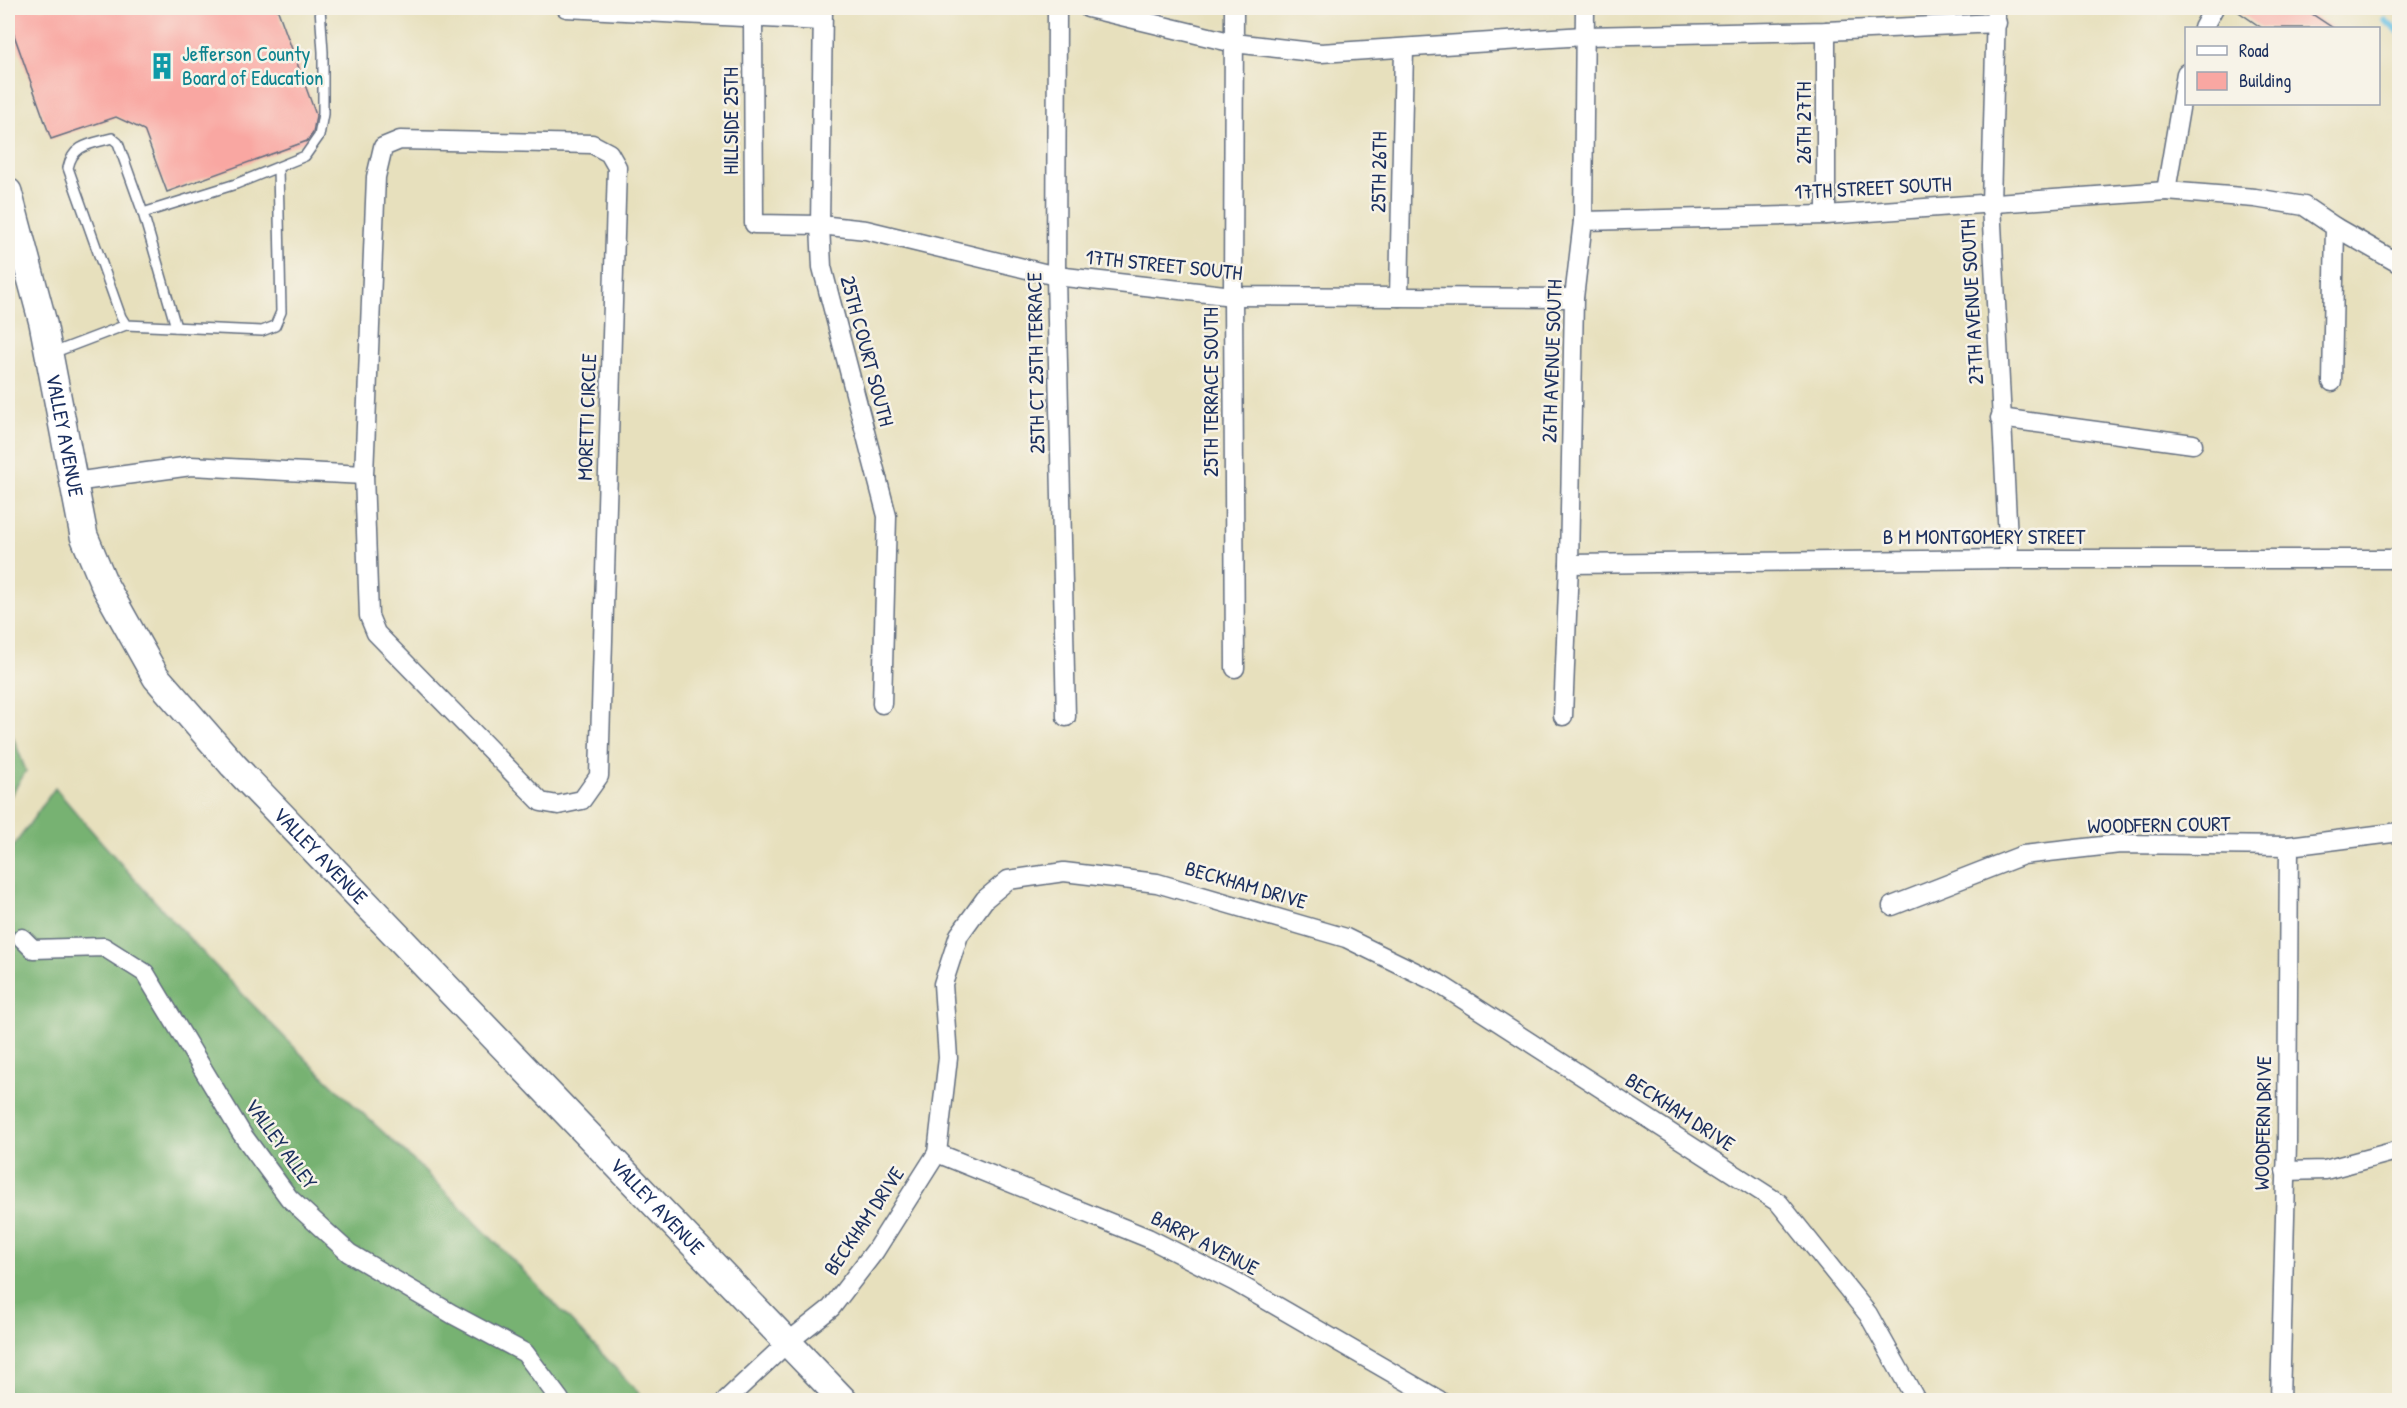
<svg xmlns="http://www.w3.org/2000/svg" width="2407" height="1408" font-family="'Patrick Hand',sans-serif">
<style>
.forest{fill:#77b272;stroke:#497068;stroke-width:1.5}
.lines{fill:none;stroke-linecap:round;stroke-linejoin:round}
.stream{stroke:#68c1e5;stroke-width:6}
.building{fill:#f9a7a2}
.lane-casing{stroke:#626d7f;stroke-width:12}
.street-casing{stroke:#626d7f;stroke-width:21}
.secondary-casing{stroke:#626d7f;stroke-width:30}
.path{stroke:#626d7f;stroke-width:4;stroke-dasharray:1.5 4.5;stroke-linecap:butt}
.lane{stroke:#fff;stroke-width:9}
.street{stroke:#fff;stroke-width:18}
.secondary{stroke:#fff;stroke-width:27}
.labels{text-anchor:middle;stroke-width:5;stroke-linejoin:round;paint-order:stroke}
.culture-label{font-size:21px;fill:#0d838f;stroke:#f7f3e8;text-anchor:start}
.street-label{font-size:21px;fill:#1b2f5e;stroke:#f7f3e8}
</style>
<rect width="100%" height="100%" fill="#f7f3e8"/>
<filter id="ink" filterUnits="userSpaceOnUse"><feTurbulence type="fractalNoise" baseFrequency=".0167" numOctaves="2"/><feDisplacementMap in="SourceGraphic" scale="12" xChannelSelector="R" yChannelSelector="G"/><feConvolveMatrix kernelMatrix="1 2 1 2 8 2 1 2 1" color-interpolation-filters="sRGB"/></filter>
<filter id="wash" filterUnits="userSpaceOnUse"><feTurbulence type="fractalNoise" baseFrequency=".008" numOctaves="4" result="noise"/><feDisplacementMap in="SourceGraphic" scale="24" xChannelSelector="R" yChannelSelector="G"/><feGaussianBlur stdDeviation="1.35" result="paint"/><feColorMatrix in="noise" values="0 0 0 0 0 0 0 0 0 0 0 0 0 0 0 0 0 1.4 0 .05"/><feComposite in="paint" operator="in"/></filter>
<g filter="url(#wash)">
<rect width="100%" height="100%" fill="#e7e0bd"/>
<g class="forest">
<polygon points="8,724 26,771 8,800"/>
<path d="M55 788C133 881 216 968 301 1054 339 1093 380 1128 419 1166 497 1242 572 1321 645 1400H8V854Z"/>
</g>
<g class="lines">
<polyline class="stream" points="2384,20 2400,33"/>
</g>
<g id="blocks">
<g class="building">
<polygon points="8,8 277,8 316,115 313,133 307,141 167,192 144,130 116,117 51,139 8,18"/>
<polygon points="2233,8 2303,8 2333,28 2262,28"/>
</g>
</g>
</g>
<g filter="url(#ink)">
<use href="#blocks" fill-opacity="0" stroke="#626d7f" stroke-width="1.5"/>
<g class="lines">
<defs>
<g id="lane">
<path d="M278 167 281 312 275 326 262 331 126 325 121 317 68 168C73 144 91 144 112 138L118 143 143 213 236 184 305 156 319 136 323 114V52L320 8"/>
<polyline points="143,213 176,327"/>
<polyline points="50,354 126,325"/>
</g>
<g id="street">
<polyline points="566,8 822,21"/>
<polyline points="823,8 820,225 822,267 887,516 882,704"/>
<polyline points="1057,8 1056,276 1066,717"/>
<polyline points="1088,8 1234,43 1321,53 1584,36 1826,31 1997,23"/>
<polyline points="1234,8 1233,296 1235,668"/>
<polyline points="1996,8 1991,204 2009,559"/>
<polyline points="753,17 754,224 820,225 866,230 1056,276 1233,296 1574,298"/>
<polyline points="2203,28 2214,8"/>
<polyline points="1826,31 1826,215"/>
<polyline points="2186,73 2166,191 2255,198 2304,206 2335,227 2332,382"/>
<polygon points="400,140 592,144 609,153 617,167 599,776 582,800 558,805 541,802 376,633 369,616 364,475 376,177 383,147"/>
<polyline points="1583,221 1826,215 2166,191"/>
<polyline points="2335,227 2400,264"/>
<polyline points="1399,297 1404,48"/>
<polyline points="2000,418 2193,444"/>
<polyline points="74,482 191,466 364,475"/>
<polyline points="1569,564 2009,559 2400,559"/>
<polyline points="1563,716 1569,564 1574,298 1583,221 1585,8"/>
<polyline points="1892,906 2023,855 2120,844 2289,846 2400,832"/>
<polyline points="22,938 33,949 104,947 145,973 242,1134 289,1198 349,1253 452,1314 525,1353 560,1400"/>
<polyline points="937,1153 1148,1238 1235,1282 1439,1400"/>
<polyline points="2285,1171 2325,1170 2400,1150"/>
<polyline points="726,1400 788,1342 831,1308 875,1251 937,1153 948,1058 943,984 959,935 985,899 1008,880 1064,872 1157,883 1346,938 1438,983 1779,1203 1868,1314 1916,1400"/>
<polyline points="2280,1400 2287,1143 2289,846"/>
</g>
<g id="secondary">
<path id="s1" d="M8 192 43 323 84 536 105 586 156 677 233 765 843 1400"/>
</g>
</defs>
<use href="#lane" class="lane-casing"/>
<use href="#street" class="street-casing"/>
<use href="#secondary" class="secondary-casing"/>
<polyline class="path" points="2397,8 2400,10"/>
<use href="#lane" class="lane"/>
<use href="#street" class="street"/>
<use href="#secondary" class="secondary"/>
</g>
</g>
<defs>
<symbol id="building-bare" viewBox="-9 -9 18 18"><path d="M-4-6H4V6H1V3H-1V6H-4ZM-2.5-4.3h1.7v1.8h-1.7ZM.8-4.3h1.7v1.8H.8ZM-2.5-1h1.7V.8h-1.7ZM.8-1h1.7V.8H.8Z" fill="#0f9aa8" stroke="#f7f3e8" stroke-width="2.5" paint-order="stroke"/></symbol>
</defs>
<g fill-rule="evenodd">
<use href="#building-bare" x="143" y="47" width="38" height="38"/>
</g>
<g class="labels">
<g class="culture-label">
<text x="182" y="61">Jefferson County<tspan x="182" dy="24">Board of Education</tspan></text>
</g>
<g class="street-label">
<text transform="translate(731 121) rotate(-90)" y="7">HILLSIDE 25TH</text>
<text transform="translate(1804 123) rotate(-90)" y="7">26TH 27TH</text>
<text transform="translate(1379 172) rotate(-89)" y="7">25TH 26TH</text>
<text transform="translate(1873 188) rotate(-3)" y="7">17TH STREET SOUTH</text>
<text transform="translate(1164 265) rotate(6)" y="7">17TH STREET SOUTH</text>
<text transform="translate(1972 302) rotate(-93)" y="7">27TH AVENUE SOUTH</text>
<text transform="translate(867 351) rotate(75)" y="7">25TH COURT SOUTH</text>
<text transform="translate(1552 361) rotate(-88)" y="7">26TH AVENUE SOUTH</text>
<text transform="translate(1036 363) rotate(-91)" y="7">25TH CT 25TH TERRACE</text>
<text transform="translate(1211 392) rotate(-90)" y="7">25TH TERRACE SOUTH</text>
<text transform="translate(587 417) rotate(-88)" y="7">MORETTI CIRCLE</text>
<text dy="7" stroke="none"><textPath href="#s1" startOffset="250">VALLEY AVENUE</textPath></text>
<text x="1984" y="544">B M MONTGOMERY STREET</text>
<text transform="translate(2159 825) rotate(-1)" y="7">WOODFERN COURT</text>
<text dy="7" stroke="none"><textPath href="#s1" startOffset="754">VALLEY AVENUE</textPath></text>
<text transform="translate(1246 885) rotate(16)" y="7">BECKHAM DRIVE</text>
<text transform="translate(1680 1112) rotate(33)" y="7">BECKHAM DRIVE</text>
<text transform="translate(2263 1123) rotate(-89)" y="7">WOODFERN DRIVE</text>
<text transform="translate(281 1144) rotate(54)" y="7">VALLEY ALLEY</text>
<text dy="7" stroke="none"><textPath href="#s1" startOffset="1240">VALLEY AVENUE</textPath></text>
<text transform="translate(864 1221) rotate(-56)" y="7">BECKHAM DRIVE</text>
<text transform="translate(1205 1243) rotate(27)" y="7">BARRY AVENUE</text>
</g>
</g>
<rect width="2407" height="1408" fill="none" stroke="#f7f3e8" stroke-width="30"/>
<rect x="2185" y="27" width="195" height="78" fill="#f7f3e8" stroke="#9fa5b1" stroke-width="1.5"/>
<rect x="2197" y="46" width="30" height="9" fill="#ffffff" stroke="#9fa5b1" stroke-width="1.5"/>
<text x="2239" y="57" font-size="18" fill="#1b2f5e">Road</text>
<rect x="2197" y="72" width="30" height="18" fill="#f9a7a2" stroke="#9fa5b1" stroke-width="1.5"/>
<text x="2239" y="87" font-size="18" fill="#1b2f5e">Building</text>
</svg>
